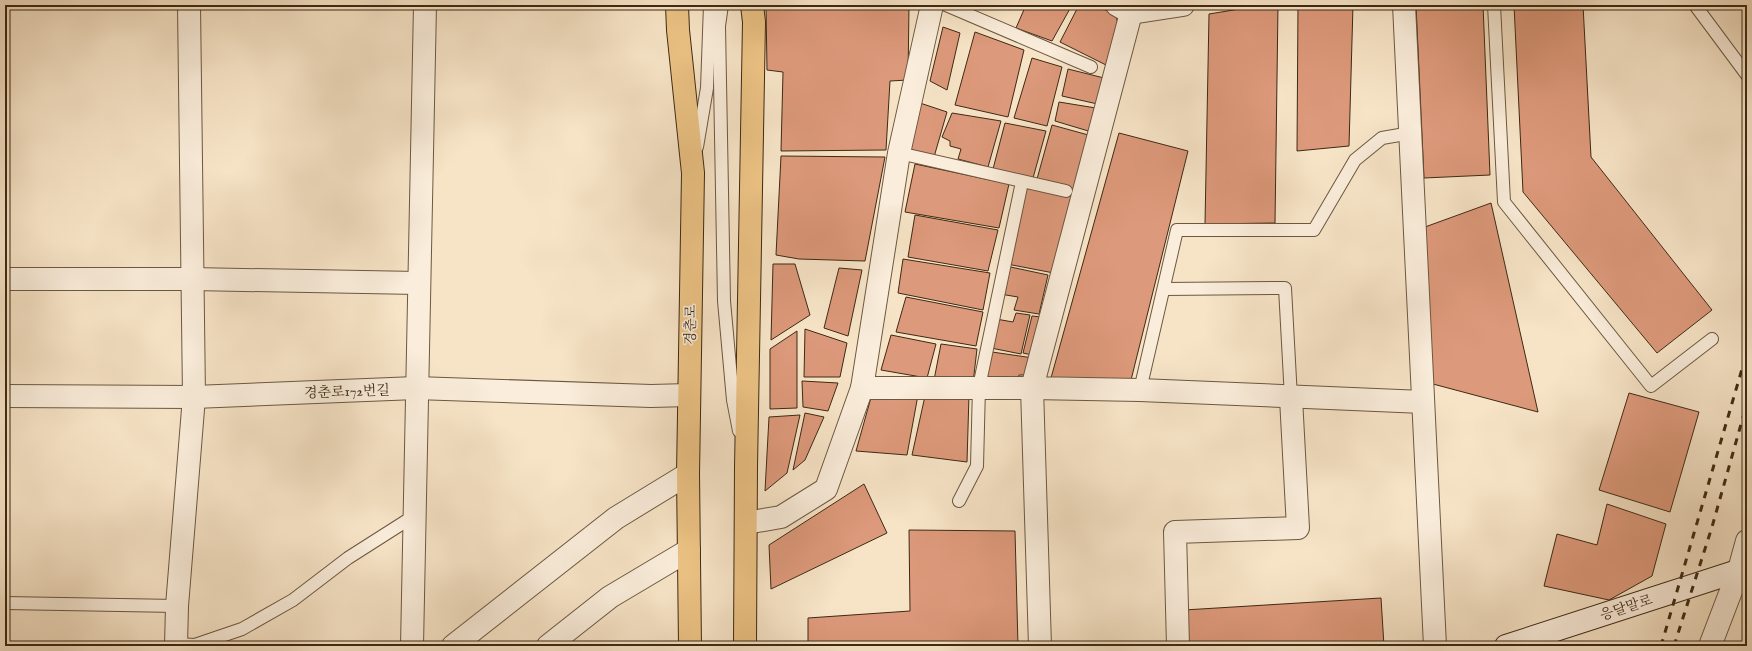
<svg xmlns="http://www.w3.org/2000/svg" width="1752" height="651" font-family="'IM FELL English','Noto Serif KR',serif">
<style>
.building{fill:#dd997b;stroke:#3d2913}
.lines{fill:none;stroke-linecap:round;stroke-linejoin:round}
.lane-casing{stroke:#6c5840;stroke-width:14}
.street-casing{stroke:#6c5840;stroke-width:24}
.secondary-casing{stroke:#3d2913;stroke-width:24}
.primary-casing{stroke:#3d2913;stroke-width:24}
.lane{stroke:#faeddb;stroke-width:12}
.street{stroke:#faeddb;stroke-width:22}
.secondary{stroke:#faeddb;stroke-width:22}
.primary{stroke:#ecc284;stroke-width:22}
.rail{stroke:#3d2913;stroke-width:3;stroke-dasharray:7 7;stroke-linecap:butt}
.labels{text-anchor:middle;stroke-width:3;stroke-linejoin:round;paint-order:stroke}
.street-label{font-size:14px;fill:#3d2913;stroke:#faeddb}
</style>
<rect width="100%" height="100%" fill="#f7e4c7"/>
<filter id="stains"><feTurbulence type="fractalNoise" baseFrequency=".005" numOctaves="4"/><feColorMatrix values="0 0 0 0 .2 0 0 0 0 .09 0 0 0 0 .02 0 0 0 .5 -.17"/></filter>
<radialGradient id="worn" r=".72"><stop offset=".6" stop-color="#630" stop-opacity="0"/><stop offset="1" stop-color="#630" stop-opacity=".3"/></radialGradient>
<g class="building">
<polygon points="766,5 909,5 908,80 890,81 886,150 781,151 783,72 767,70"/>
<polygon points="1026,5 1072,5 1052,41 1016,28"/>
<polygon points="1079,5 1097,5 1116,16 1121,35 1110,67 1060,42"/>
<polygon points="1264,5 1278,5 1275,223 1205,224 1209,14"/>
<polygon points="1298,5 1353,5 1349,146 1297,151"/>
<polygon points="1416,5 1483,5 1490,175 1424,178"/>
<polygon points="1514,5 1583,5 1591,157 1712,310 1657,353 1523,192"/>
<polygon points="943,27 960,33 947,90 930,81"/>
<polygon points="975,32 1024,50 1008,117 955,105"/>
<polygon points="1032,58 1062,67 1047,126 1014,118"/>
<polygon points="1068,69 1108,79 1102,105 1062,96"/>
<polygon points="917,102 947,112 934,157 905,149"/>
<polygon points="1059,102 1102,109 1095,133 1055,121"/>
<polygon points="952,113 1001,121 988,167 958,159 961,149 950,146 950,141 942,137"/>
<polygon points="1005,123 1046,131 1033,178 993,169"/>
<polygon points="1052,125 1092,136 1078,190 1037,179"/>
<polygon points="1119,133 1188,151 1131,380 1051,378"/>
<polygon points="781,156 885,157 865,261 799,259 776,255"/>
<polygon points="915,164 1009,184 999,228 905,212"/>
<polygon points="1024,185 1079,197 1059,274 1007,264"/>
<polygon points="1491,203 1538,412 1433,384 1425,227"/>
<polygon points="915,215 998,230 988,271 908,257"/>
<polygon points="903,259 990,273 983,310 898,293"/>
<polygon points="773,264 795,264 810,315 771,340"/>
<polygon points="1006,266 1048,275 1039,314 1014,310 1018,297 1000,294"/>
<polygon points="839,268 862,270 848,336 824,328"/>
<polygon points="906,297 983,312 976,346 896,332"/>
<polygon points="1016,313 1030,315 1021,354 991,348 996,319 1013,322"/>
<polygon points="1032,316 1041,317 1037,356 1023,353"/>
<polygon points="805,329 847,343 840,377 804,377"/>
<polygon points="797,331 797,408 770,409 770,349"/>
<polygon points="891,335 936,344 927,378 881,370"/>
<polygon points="941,344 977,349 973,383 934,380"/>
<polygon points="992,352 1033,358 1030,375 1019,375 1017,384 985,381"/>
<polygon points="802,381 838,383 828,411 803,407"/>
<polygon points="1629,393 1699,412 1670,512 1599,490"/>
<polygon points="872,394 918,395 907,455 856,451"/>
<polygon points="969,395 967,462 912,455 925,396"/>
<polygon points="805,413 824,417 805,460 793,470"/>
<polygon points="800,415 787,473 765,491 769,417"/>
<polygon points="864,484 887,533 771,589 769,545"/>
<polygon points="1607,504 1666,524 1652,576 1609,600 1544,586 1557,534 1597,545"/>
<polygon points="909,530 1015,531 1018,646 808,646 808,618 910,611"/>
<polygon points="1381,598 1384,646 1185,646 1184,610"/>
</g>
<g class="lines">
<defs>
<g id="lane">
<polyline points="722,5 719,26 724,301 733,400 739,431"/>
<polyline points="946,5 1091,67"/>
<polyline points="1494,5 1504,202 1651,386 1712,339"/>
<polyline points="1695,5 1747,75"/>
<polyline points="697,147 707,88 710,5"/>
<polyline points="899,153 1066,191"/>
<polyline points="1164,289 1285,288 1291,398"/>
<polyline points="1140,390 1177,230 1314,230 1355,160 1382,138 1411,133"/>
<polyline points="959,501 977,466 979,387 1022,182"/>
<polyline points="5,603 177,606"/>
<polyline points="176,644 195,645 242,629 293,600 348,558 414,516"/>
</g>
<g id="street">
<polyline points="1117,5 1131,13 1183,5"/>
<polyline points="1404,5 1435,646"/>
<polyline points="1131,13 1032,388 1140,390 1423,402"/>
<polyline points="5,279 192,279 418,283"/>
<polyline points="862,388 1032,388 1040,646"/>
<polyline points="5,396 194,397 416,388 651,396 689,395"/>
<polyline points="746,523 781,517 826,489 862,388 899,153 932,5"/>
<polyline points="176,646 177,606 194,397 189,5"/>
<polyline points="412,646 425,5"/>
<polyline points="453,646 616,518 688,474"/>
<polyline points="548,646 610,597 689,550"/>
<polyline points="1178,646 1175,532 1298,528 1291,398"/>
<polyline points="1710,646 1739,570 1747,541"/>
</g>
<polyline id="secondary" points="1506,646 1747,568"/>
<g id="primary">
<polyline points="677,5 678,30 693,173 688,474 690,646"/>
<polyline points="745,646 746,467 754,22 752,5"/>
</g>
</defs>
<use href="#lane" class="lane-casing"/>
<use href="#street" class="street-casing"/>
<use href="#secondary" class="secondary-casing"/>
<use href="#primary" class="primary-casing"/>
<use href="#lane" class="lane"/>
<use href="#street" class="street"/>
<use href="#secondary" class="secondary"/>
<use href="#primary" class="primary"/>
<g class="rail">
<polyline points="1661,646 1747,352"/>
<polyline points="1674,646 1712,527 1747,403"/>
</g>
</g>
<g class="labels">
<g class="street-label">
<text transform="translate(690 325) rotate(-89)" y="5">경춘로</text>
<text transform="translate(347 391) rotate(-2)" y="5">경춘로172번길</text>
<text transform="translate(1626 607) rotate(-18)" y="5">응달말로</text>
</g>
</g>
<rect width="1752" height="651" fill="none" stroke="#f7e4c7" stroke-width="20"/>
<rect x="6" y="6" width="1740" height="639" fill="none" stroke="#3d2913" stroke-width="2"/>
<rect x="10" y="10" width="1732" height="631" fill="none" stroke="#3d2913"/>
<rect width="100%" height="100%" filter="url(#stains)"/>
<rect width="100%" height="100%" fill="url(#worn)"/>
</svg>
